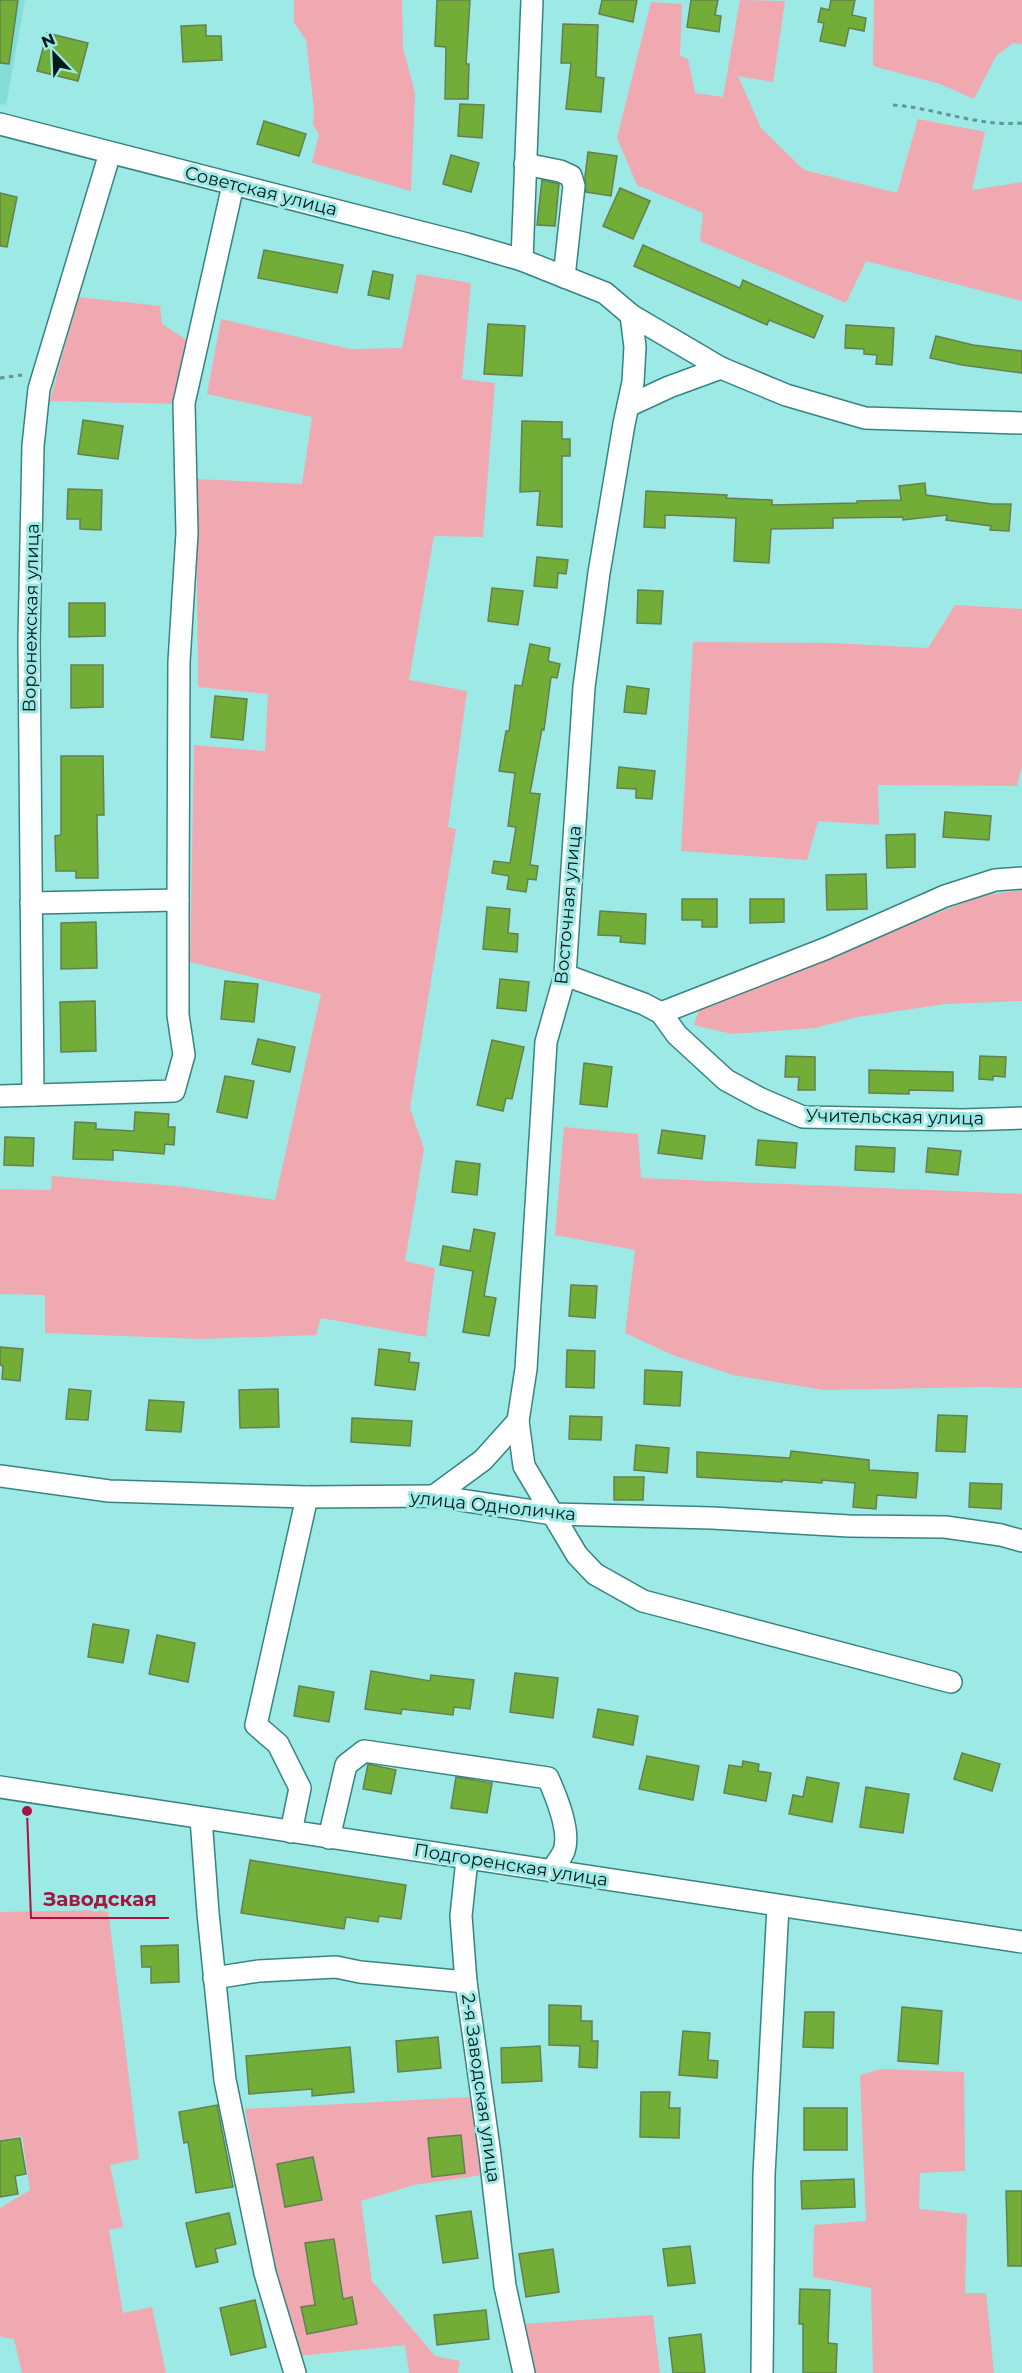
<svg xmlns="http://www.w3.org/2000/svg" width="1022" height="2373" font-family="Montserrat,sans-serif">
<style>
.built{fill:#85ddda}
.green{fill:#f1a9b1}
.building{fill:#71ad37;stroke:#658050;stroke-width:1.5}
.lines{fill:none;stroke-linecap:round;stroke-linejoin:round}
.minor-casing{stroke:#368482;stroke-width:24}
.path{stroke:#5e9795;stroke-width:3;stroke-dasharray:4.5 4.5;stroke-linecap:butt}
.minor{stroke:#fff;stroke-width:21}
.labels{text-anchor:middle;stroke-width:6;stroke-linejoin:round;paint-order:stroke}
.street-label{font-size:18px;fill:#001a19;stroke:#9ce9e6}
.leader{fill:none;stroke:#a91340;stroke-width:2}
.callout-dot{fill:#a91340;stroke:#9ce9e6;stroke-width:2}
.callout-label{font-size:20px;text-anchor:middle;font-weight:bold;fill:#a91340;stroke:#9ce9e6;stroke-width:6;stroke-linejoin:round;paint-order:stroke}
</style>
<rect width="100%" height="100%" fill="#9ce9e6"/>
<polygon class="built" points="0,0 25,0 6,105 0,104"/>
<g class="green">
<polygon points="294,0 402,0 403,48 415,93 411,191 312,163 319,134 313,125 314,110 306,40 294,23"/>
<polygon points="740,0 785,1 773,82 738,76 761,128 804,170 897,193 918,119 985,132 972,190 1022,182 1022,301 866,261 846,303 700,241 703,213 637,185 617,138 651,2 682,4 680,56 688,59 695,93 723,97"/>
<polygon points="874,0 1022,0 1022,44 1013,43 996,56 974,99 940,84 873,66"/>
<polygon points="417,274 471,283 462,379 495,383 483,537 434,536 409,680 467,691 448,827 456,829 410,1108 424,1149 405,1261 435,1268 426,1337 321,1318 316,1335 201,1339 45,1333 45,1295 0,1294 0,1189 51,1190 52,1176 177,1186 275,1200 321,994 190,962 194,745 265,751 268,694 198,687 196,479 302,484 312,417 207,394 221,319 350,349 402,348"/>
<polygon points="78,297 160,306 162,324 188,341 177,404 50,401"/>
<polygon points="955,605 1022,609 1022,766 1017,786 878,785 879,825 818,821 807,860 681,851 693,642 833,643 928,648"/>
<polygon points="1022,890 1022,1001 946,1004 857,1017 815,1028 732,1034 694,1025 699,1009 980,896"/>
<polygon points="564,1127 638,1134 641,1178 1022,1194 1022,1388 985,1387 823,1390 733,1375 675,1356 625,1333 635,1250 555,1235"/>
<polygon points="108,1910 139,2159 110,2165 123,2227 109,2230 123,2313 152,2307 166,2373 22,2373 14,2339 1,2337 0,2333 0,2208 30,2190 22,2136 0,2140 0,1912"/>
<polygon points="881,2069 964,2072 965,2171 920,2173 919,2209 967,2214 965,2293 986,2293 994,2373 873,2373 871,2288 813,2277 814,2225 866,2221 860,2075"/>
<polygon points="471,2097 483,2175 414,2185 361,2201 372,2281 435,2356 460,2361 458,2373 409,2373 405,2345 300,2356 278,2293 245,2109"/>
<polygon points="653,2315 660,2373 532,2373 524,2324"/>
</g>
<g class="building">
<polygon points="0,0 18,0 9,64 0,63"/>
<polygon points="437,0 470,0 466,64 469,64 468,99 445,99 446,47 435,46"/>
<polygon points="602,0 637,0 633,22 599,14"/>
<polygon points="691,0 718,0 715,15 721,16 719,32 687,27"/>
<polygon points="831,0 855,0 852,15 866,18 864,31 849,28 845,46 820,41 824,23 818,22 821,8 829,10"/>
<polygon points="563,24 598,25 596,77 604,78 601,112 566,109 571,63 561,63"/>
<polygon points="206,25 206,36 221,36 222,60 183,62 181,26"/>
<polygon points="47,33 88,43 78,81 37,71"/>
<polygon points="460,104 484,105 482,138 458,136"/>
<polygon points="264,121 306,134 299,156 257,144"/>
<polygon points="588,152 617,156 611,196 586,192 585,177"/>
<polygon points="451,155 479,163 471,192 443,184"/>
<polygon points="542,180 559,184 555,226 537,225"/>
<polygon points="620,188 650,201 633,239 603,226"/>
<polygon points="0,193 17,197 7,247 0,246"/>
<polygon points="643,245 740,288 743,280 823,316 814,338 769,320 767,325 634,266"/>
<polygon points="264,250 343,265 337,293 258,278"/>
<polygon points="373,271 393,275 389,299 368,295"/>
<polygon points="488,324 525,326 522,376 484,374"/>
<polygon points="846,325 894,328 892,365 876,364 877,355 864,354 864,349 845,348"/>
<polygon points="936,336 973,345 1022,351 1022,373 962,365 930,358"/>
<polygon points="83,420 123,426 118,459 78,454"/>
<polygon points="522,421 562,422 562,439 570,439 570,456 562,456 562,527 537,525 540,491 520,492"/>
<polygon points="925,483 926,495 992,504 1011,504 1009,531 990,530 991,526 946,520 947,515 903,520 903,517 833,518 833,528 771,529 769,563 734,561 736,518 665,515 665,528 644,527 646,491 727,495 726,498 772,500 772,505 857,503 857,501 901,500 899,486"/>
<polygon points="68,489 102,490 101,530 80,529 80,519 67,519"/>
<polygon points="537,557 568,560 566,574 558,573 557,588 534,586"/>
<polygon points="492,588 523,591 518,625 488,621"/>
<polygon points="638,590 663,591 661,624 637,623"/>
<polygon points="69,603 105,603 105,636 69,637"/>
<polygon points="530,644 550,648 548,661 560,664 557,678 551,677 544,730 542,729 530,793 540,794 530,865 538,866 536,880 528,879 526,892 507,889 509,876 492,873 494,861 510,863 516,827 508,826 515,773 499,771 506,731 509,731 515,685 522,686"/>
<polygon points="71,665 103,665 103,707 71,708"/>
<polygon points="627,686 649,689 646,714 624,712"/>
<polygon points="215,696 247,699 243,740 211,737"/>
<polygon points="61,756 103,756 104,815 97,815 98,878 76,878 76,871 56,871 55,836 61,835"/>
<polygon points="619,767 655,771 652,799 636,798 636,789 617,788"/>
<polygon points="945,812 991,816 989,840 943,837"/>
<polygon points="915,834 915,867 887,868 886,835"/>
<polygon points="866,874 867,909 827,910 826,875"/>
<polygon points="682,899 717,899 717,927 702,927 702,920 682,920"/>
<polygon points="750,899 784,899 784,922 750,923"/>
<polygon points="487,907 510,909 508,933 518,934 517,952 483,949"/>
<polygon points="600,911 646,914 645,944 620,942 621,936 598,935"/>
<polygon points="96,922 97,968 61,969 61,923"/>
<polygon points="500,979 529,982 526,1011 497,1008"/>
<polygon points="225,981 258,984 254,1022 221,1019"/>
<polygon points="95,1001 96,1051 61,1052 60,1002"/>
<polygon points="258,1039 295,1047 290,1072 252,1064"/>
<polygon points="492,1040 524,1047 512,1099 506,1098 503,1111 477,1105"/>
<polygon points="786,1056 815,1057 815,1090 798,1090 799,1077 785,1077"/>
<polygon points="980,1056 1006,1057 1005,1077 993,1076 993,1080 979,1079"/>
<polygon points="584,1063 612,1067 607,1107 580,1104"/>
<polygon points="869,1070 953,1072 953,1091 909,1090 909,1094 869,1093"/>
<polygon points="225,1076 254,1081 247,1118 217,1112"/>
<polygon points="135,1112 169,1114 168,1127 175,1127 174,1145 165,1144 164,1154 113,1150 113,1160 73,1159 75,1122 96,1123 96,1129 134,1131"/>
<polygon points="662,1130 705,1136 702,1159 658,1153"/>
<polygon points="5,1137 34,1138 33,1166 4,1165"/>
<polygon points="758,1140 797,1143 795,1168 756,1165"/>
<polygon points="856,1146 895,1148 894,1172 855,1170"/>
<polygon points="928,1148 961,1151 958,1175 926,1172"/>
<polygon points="456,1161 480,1164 477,1195 452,1192"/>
<polygon points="474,1229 495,1233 484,1296 496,1298 489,1336 463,1332 473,1271 440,1265 443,1246 470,1251"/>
<polygon points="571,1285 597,1286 595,1318 569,1316"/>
<polygon points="0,1347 23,1349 20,1381 2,1379 3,1366 0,1365"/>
<polygon points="379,1349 410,1353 409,1362 419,1363 415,1390 375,1385"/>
<polygon points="567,1350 595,1351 594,1388 566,1387"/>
<polygon points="645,1370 682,1372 680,1406 644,1404"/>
<polygon points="69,1389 91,1391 88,1420 66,1419"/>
<polygon points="278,1389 279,1427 240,1428 239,1390"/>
<polygon points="149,1400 184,1402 181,1432 146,1430"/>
<polygon points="938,1415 967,1416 965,1452 936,1451"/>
<polygon points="570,1416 602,1417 601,1440 569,1439"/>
<polygon points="352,1418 412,1421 410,1446 351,1442"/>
<polygon points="636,1445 669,1448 667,1473 634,1470"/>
<polygon points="791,1451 869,1460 869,1470 918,1473 916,1498 877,1495 876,1509 853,1507 855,1483 822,1480 822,1483 782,1480 782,1482 697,1477 697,1452 790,1458"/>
<polygon points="614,1477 644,1477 643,1500 614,1500"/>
<polygon points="970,1483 1002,1484 1001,1509 969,1507"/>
<polygon points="93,1624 129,1630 123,1663 88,1657"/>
<polygon points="157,1635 195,1643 188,1682 149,1674"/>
<polygon points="371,1671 430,1681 431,1675 474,1680 470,1709 454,1707 453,1715 402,1709 401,1714 365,1709"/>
<polygon points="515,1673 558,1678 553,1718 510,1712"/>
<polygon points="299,1686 334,1692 329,1722 294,1716"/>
<polygon points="598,1709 638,1716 633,1745 593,1737"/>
<polygon points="962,1753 1000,1764 992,1791 954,1779"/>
<polygon points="647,1756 699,1766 693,1800 639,1789"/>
<polygon points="743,1761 759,1764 758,1771 771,1773 766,1801 724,1793 729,1765 742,1767"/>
<polygon points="368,1764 396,1770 391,1794 363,1789"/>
<polygon points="456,1777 492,1783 487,1813 451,1808"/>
<polygon points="807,1777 839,1783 832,1822 789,1814 793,1795 803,1797"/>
<polygon points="866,1787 909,1794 903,1833 860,1827"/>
<polygon points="250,1860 406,1885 401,1919 379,1916 378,1922 346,1917 344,1929 241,1913"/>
<polygon points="178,1945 179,1982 151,1983 151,1967 142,1967 141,1946"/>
<polygon points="549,2005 581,2006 581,2021 592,2021 592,2041 598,2041 597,2068 579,2067 580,2046 549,2045"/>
<polygon points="902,2007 942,2011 938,2064 898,2061"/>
<polygon points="805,2012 834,2012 833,2048 803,2047"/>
<polygon points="683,2031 710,2033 708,2060 718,2061 717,2078 679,2075"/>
<polygon points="438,2037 441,2068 398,2072 396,2041"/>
<polygon points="540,2046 542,2081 502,2083 501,2048"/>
<polygon points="350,2047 354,2092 312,2096 312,2089 249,2094 246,2056"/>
<polygon points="641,2092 670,2092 669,2108 680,2108 679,2138 640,2137"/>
<polygon points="217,2105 233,2187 196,2193 188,2142 184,2143 179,2112"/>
<rect x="804" y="2108" width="43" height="42"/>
<polygon points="461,2135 465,2173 432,2177 428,2138"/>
<polygon points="20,2138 26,2174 15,2176 18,2194 0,2197 0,2141"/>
<polygon points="313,2157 322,2200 285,2207 277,2164"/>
<polygon points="854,2179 855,2207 802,2209 801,2181"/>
<polygon points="1006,2191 1022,2191 1022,2266 1008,2266"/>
<polygon points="471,2211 478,2258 443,2263 436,2216"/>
<polygon points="229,2213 236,2244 215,2249 218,2262 196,2267 186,2223"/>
<polygon points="334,2239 343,2299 352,2297 357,2324 307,2334 301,2307 315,2305 305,2243"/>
<polygon points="690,2246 695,2283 668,2286 663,2249"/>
<polygon points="553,2249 559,2292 526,2297 519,2254"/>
<polygon points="800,2289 830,2290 828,2343 837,2344 836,2373 803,2373 803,2324 799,2324"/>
<polygon points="255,2300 266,2347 231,2355 220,2308"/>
<polygon points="486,2310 489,2339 437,2345 434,2315"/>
<polygon points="701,2334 705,2373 673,2373 669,2338"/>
</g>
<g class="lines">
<defs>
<g id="minor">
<polyline points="0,124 467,244 522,260 605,293 631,315 721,368 786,395 865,418 1022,423"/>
<polyline points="525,164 560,171 571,176 574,186 564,277"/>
<polyline points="522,260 532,0"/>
<polyline points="628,406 669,387 721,368"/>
<polyline points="31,903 178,900 179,662 187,533 184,403 233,185"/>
<polyline points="565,975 644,1004 661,1013 677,1035 726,1080 761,1099 803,1117 963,1120 1022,1118"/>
<polyline points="661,1013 827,948 945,896 995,880 1022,878"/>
<polyline points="33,1095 29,641 33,446 39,389 110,153"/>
<polyline points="0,1096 174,1091 184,1055 178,1015 178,900"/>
<polyline points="518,1421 524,1466 577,1555 595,1574 643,1601 951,1682"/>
<polyline points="0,1476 109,1491 307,1497 434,1496 553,1514 712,1518 849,1526 945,1527 1001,1535 1022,1541"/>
<polyline points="434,1496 483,1460 518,1421 526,1369 546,1042 565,975 584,687 599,573 624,424 633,382 635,347 631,315"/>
<polyline points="0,1787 1022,1942"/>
<polyline points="201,1818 208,1913 225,2080 265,2273 295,2373"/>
<polyline points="291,1832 300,1788 278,1744 256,1725 307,1497"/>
<path d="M329 1838 346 1765 364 1751 548 1778C556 1796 571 1831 564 1851 561 1858 555 1865 551 1871"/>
<polyline points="214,1978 259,1971 336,1967 360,1972 466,1982 490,2155 505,2286 524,2373"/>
<polyline points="466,1982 461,1916 467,1859"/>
<polyline points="762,2373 764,2175 778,1906"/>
</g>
</defs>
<use href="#minor" class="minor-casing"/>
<g class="path">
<path d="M893 105C936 108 978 127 1022 123"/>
<polyline points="0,378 22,375"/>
</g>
<use href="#minor" class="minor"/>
</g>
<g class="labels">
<g class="street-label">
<text transform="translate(261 191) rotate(14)" y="6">Советская улица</text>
<text transform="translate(31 618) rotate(-89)" y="6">Воронежская улица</text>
<text transform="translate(568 905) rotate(-85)" y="6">Восточная улица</text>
<text transform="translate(895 1117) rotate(1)" y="6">Учительская улица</text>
<text transform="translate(493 1506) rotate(6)" y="6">улица Одноличка</text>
<text transform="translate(511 1865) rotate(9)" y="6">Подгоренская улица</text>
<text transform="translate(481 2088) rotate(82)" y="6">2-я Заводская улица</text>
</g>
</g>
<path class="leader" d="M27 1811L31 1918H169"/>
<circle class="callout-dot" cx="27" cy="1811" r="6"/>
<g class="callout-label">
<text x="100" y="1906">Заводская</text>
</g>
<g transform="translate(54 54) rotate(337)" stroke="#9ce9e6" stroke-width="4.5" paint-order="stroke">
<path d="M0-4.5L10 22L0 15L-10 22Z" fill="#001a19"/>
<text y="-9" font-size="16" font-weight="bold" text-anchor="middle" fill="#001a19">N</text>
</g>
</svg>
